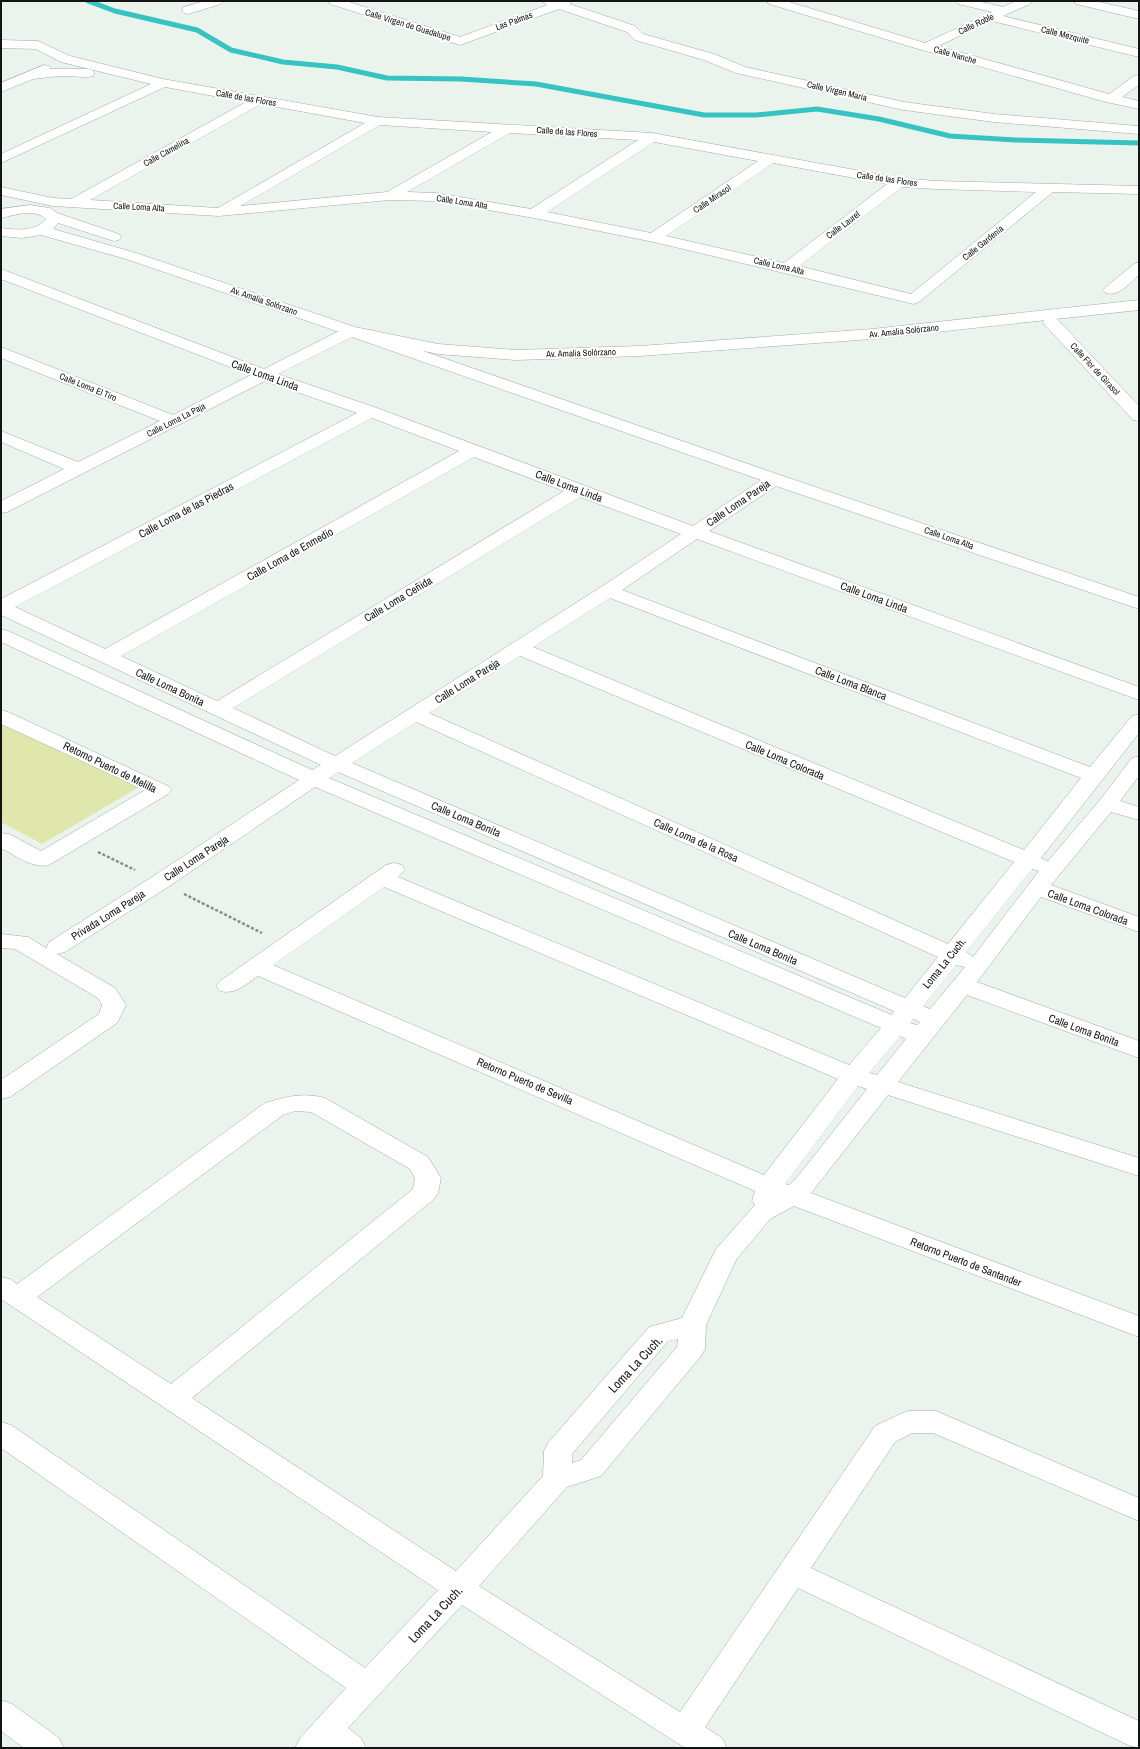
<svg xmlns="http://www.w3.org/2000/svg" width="1140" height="1749" font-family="'Archivo Narrow',sans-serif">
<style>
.green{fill:#e0e7ad}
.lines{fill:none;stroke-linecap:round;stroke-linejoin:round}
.stream{stroke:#36c3c2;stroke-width:5}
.minor-casing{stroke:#a1aba4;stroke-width:1}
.major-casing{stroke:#a1aba4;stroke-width:1}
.path{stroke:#868d88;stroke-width:2.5;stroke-dasharray:3 2;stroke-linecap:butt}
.minor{fill:#fff;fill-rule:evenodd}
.major{fill:#fff;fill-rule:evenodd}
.labels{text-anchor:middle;stroke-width:4;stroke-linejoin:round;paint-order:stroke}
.far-street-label{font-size:9px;fill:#121513;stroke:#fff}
.street-label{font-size:11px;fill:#121513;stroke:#fff}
.near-street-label{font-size:13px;fill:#121513;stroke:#fff}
</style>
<rect width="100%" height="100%" fill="#eaf4ed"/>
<polygon class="green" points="1,724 141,786 42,844 1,822"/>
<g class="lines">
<polyline class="stream" points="88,1 115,11 197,30 231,50 283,62 337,67 387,78 461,79 536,84 704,115 756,115 817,109 879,119 950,136 1015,140 1139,143"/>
<defs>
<g id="minor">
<polygon points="204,1 223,1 221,4 188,14 184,13 182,10 184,7"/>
<polygon points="328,1 346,1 460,37 547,5 542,1 570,1 570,4 635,26 643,34 714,54 745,67 904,102 994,114 1139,126 1139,134 994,122 904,110 736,73 704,60 635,40 627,32 559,9 460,45 330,4"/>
<polygon points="767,1 786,1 925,43 992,12 958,4 956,1 977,1 1003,7 1016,1 1032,1 1030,4 1003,16 1139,49 1139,57 992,21 938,46 1109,94 1134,76 1139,75 1139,85 1122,97 1139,101 1139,109 1106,102 922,50 769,4"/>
<polygon points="1074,1 1095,1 1139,11 1139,19 1076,4"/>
<path d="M1 40 38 41 70 56 163 79 378 117 652 133 899 178 936 181 1139 186V194L1053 192 919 302 914 304 654 242 534 218 436 201 389 200 219 216 53 206 1 195V187L53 198 71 199 246 102 165 87 1 163V154L151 84 61 62 36 49 1 48ZM261 104 365 123 218 208 90 200ZM380 125 492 132 387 192 240 206ZM510 133 638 140 531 209 436 193 407 192ZM654 142 758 161 651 233 547 212ZM773 163 887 184 784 263 666 236ZM902 187 936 189 1036 192 911 294 799 266Z"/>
<polygon points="44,65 49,66 50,69 88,69 93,70 94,73 93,76 88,77 59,76 33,79 1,92 1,83"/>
<path d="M1139 262V275C1129 283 1119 297 1106 293L1103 290 1106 287 1134 264Z"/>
<path d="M1 269 264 369 345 328 351 326 357 328 780 475 1139 597V609L776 486 709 531 1139 687V700L697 539 622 590 1090 767 1132 716 1139 714V733L1041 858 1048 861 1100 800 1132 758 1139 756V776L1120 801 1139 807V820L1111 812 1051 885 1139 917V932L1041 897 977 982 1139 1041V1058L967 995 898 1082 1139 1158V1176L888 1095 811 1193 1139 1316V1337L794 1206 770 1219 736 1260 706 1325 705 1349 701 1356 601 1476 567 1487 479 1586 680 1712 875 1426 898 1415 908 1411H936L1139 1498V1521L933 1433H912L895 1442 811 1568 1139 1721V1748L1128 1745 798 1588 705 1727 722 1738 727 1748H685L462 1605 348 1728 361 1738 366 1748H295L300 1738 346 1688 1 1448V1422L11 1425 365 1668 438 1590 1 1299V1277L10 1279 17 1284 265 1103C287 1097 302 1092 325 1098L428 1157 441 1178 438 1193 434 1199 192 1398 456 1571 543 1476 544 1451 548 1443 649 1327 682 1318 716 1249 755 1205 752 1201 755 1191 258 976C246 984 236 995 220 991L216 986 220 981 386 865 394 863 402 865 405 870 398 877 849 1065 881 1028 315 787 168 887 65 952 57 954 115 988 126 1005 117 1023 10 1097 1 1099V1080L99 1014 102 1005 98 998 15 949 1 948V934L28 937 46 948 49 942 152 877 299 780 1 642V629L8 631 312 770 321 765 1 615V599L357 413 265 381 7 512 1 513V501L64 469 1 442V431L78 462 160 421 1 358V347L173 415 251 375 1 279ZM352 337 761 480 693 526 377 408 278 374ZM372 418 459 451 105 649 15 607ZM474 457 564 491 217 701 121 656ZM580 497 681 534 601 587 335 756 233 708ZM610 598 1081 778 1024 850 533 647ZM520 656 1014 862 948 944 429 713ZM416 722 938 957 905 998 352 763ZM338 772 894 1011 892 1015 329 778ZM1032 869 1039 871 973 957 966 952ZM384 887 838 1079 764 1175 273 965ZM956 965 965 967 930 1009 923 1006ZM913 1019 920 1022 917 1025 910 1023ZM900 1036 906 1039 877 1075 869 1073ZM858 1086 867 1089 799 1175 789 1185 785 1184ZM295 1111 311 1112 410 1169 415 1178 413 1189 171 1384 37 1297 283 1115ZM678 1339 677 1347 581 1460 572 1463V1454L668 1341Z"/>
<polygon points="1051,317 1057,319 1139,406 1139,421 1133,420 1045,325 1043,322 1045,319"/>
<path d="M1 710 8 712 168 786 172 790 168 794 49 865C32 869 15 855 1 848V833L9 834 41 851 145 790 1 724Z"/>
<polygon points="1,1700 12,1704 59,1738 64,1748 24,1748 1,1731"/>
</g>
<path id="major" d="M30 205 50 208 57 213 119 234 121 237 119 240 114 241 58 223 53 229 136 253 355 327 438 344 516 350 640 346 872 329 1139 300V310L872 339 640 356 516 360 438 354 351 336 126 259 41 235 22 238 1 236V228C16 230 36 232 46 219 35 208 15 215 1 218V209Z"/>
</defs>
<use href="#minor" class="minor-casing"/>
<use href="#major" class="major-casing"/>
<g class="path">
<polyline points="98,852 135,870"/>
<polyline points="184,894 262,933"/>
</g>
<use href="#minor" class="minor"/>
<use href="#major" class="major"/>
</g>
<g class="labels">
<g class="far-street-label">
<text transform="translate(514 21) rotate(-20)" y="3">Las Palmas</text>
<text transform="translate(976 24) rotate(-25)" y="3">Calle Roble</text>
<text transform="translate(408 25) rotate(17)" y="3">Calle Virgen de Guadalupe</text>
<text transform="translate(1065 35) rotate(14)" y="3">Calle Mezquite</text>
<text transform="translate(955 55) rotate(16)" y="3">Calle Nanche</text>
<text transform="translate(837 91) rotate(13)" y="3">Calle Virgen María</text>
<text transform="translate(246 98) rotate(10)" y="3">Calle de las Flores</text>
<text transform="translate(567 132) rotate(4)" y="3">Calle de las Flores</text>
<text transform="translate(166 152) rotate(-29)" y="3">Calle Camelina</text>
<text transform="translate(887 179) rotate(8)" y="3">Calle de las Flores</text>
<text transform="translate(712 199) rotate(-34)" y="3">Calle Mirasol</text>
<text transform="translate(462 202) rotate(9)" y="3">Calle Loma Alta</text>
<text transform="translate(139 207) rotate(3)" y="3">Calle Loma Alta</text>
<text transform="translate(843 225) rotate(-37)" y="3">Calle Laurel</text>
<text transform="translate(983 243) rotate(-39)" y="3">Calle Gardenia</text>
<text transform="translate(779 266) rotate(13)" y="3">Calle Loma Alta</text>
<text transform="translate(264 301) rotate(19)" y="3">Av. Amalia Solórzano</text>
<text transform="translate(904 331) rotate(-6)" y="3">Av. Amalia Solórzano</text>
<text transform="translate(581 353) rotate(-2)" y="3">Av. Amalia Solórzano</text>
<text transform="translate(1095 369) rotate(47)" y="3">Calle Flor de Girasol</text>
<text transform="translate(88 387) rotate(22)" y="3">Calle Loma El Tiro</text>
<text transform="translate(176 420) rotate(-27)" y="3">Calle Loma La Paja</text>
<text transform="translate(949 538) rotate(19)" y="3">Calle Loma Alta</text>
</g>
<g class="street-label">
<text transform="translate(265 375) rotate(20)" y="4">Calle Loma Linda</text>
<text transform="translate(569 486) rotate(21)" y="4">Calle Loma Linda</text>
<text transform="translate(738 503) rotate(-34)" y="4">Calle Loma Pareja</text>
<text transform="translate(186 510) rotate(-28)" y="4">Calle Loma de las Piedras</text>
<text transform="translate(290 554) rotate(-29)" y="4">Calle Loma de Enmedio</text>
<text transform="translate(874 597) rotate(20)" y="4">Calle Loma Linda</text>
<text transform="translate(398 599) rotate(-31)" y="4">Calle Loma Ceñida</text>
<text transform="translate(467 681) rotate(-32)" y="4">Calle Loma Pareja</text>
<text transform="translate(851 683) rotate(21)" y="4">Calle Loma Blanca</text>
<text transform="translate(170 687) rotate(25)" y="4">Calle Loma Bonita</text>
<text transform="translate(785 760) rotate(23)" y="4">Calle Loma Colorada</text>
<text transform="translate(110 767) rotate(26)" y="4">Retorno Puerto de Melilla</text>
<text transform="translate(466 819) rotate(23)" y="4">Calle Loma Bonita</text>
<text transform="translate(696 840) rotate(24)" y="4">Calle Loma de la Rosa</text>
<text transform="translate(196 858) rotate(-33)" y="4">Calle Loma Pareja</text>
<text transform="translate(1088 907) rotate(20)" y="4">Calle Loma Colorada</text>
<text transform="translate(108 915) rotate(-32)" y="4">Privada Loma Pareja</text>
<text transform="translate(763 947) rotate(23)" y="4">Calle Loma Bonita</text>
<text transform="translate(944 963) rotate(-51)" y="4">Loma La Cuch.</text>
<text transform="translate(1084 1030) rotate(20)" y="4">Calle Loma Bonita</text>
<text transform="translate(525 1081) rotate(23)" y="4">Retorno Puerto de Sevilla</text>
<text transform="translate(966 1262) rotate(21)" y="4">Retorno Puerto de Santander</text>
</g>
<g class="near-street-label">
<text transform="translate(635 1364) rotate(-47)" y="5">Loma La Cuch.</text>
<text transform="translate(435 1614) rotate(-47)" y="5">Loma La Cuch.</text>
</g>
</g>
<rect width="1140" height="1749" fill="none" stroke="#121513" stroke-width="4"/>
</svg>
